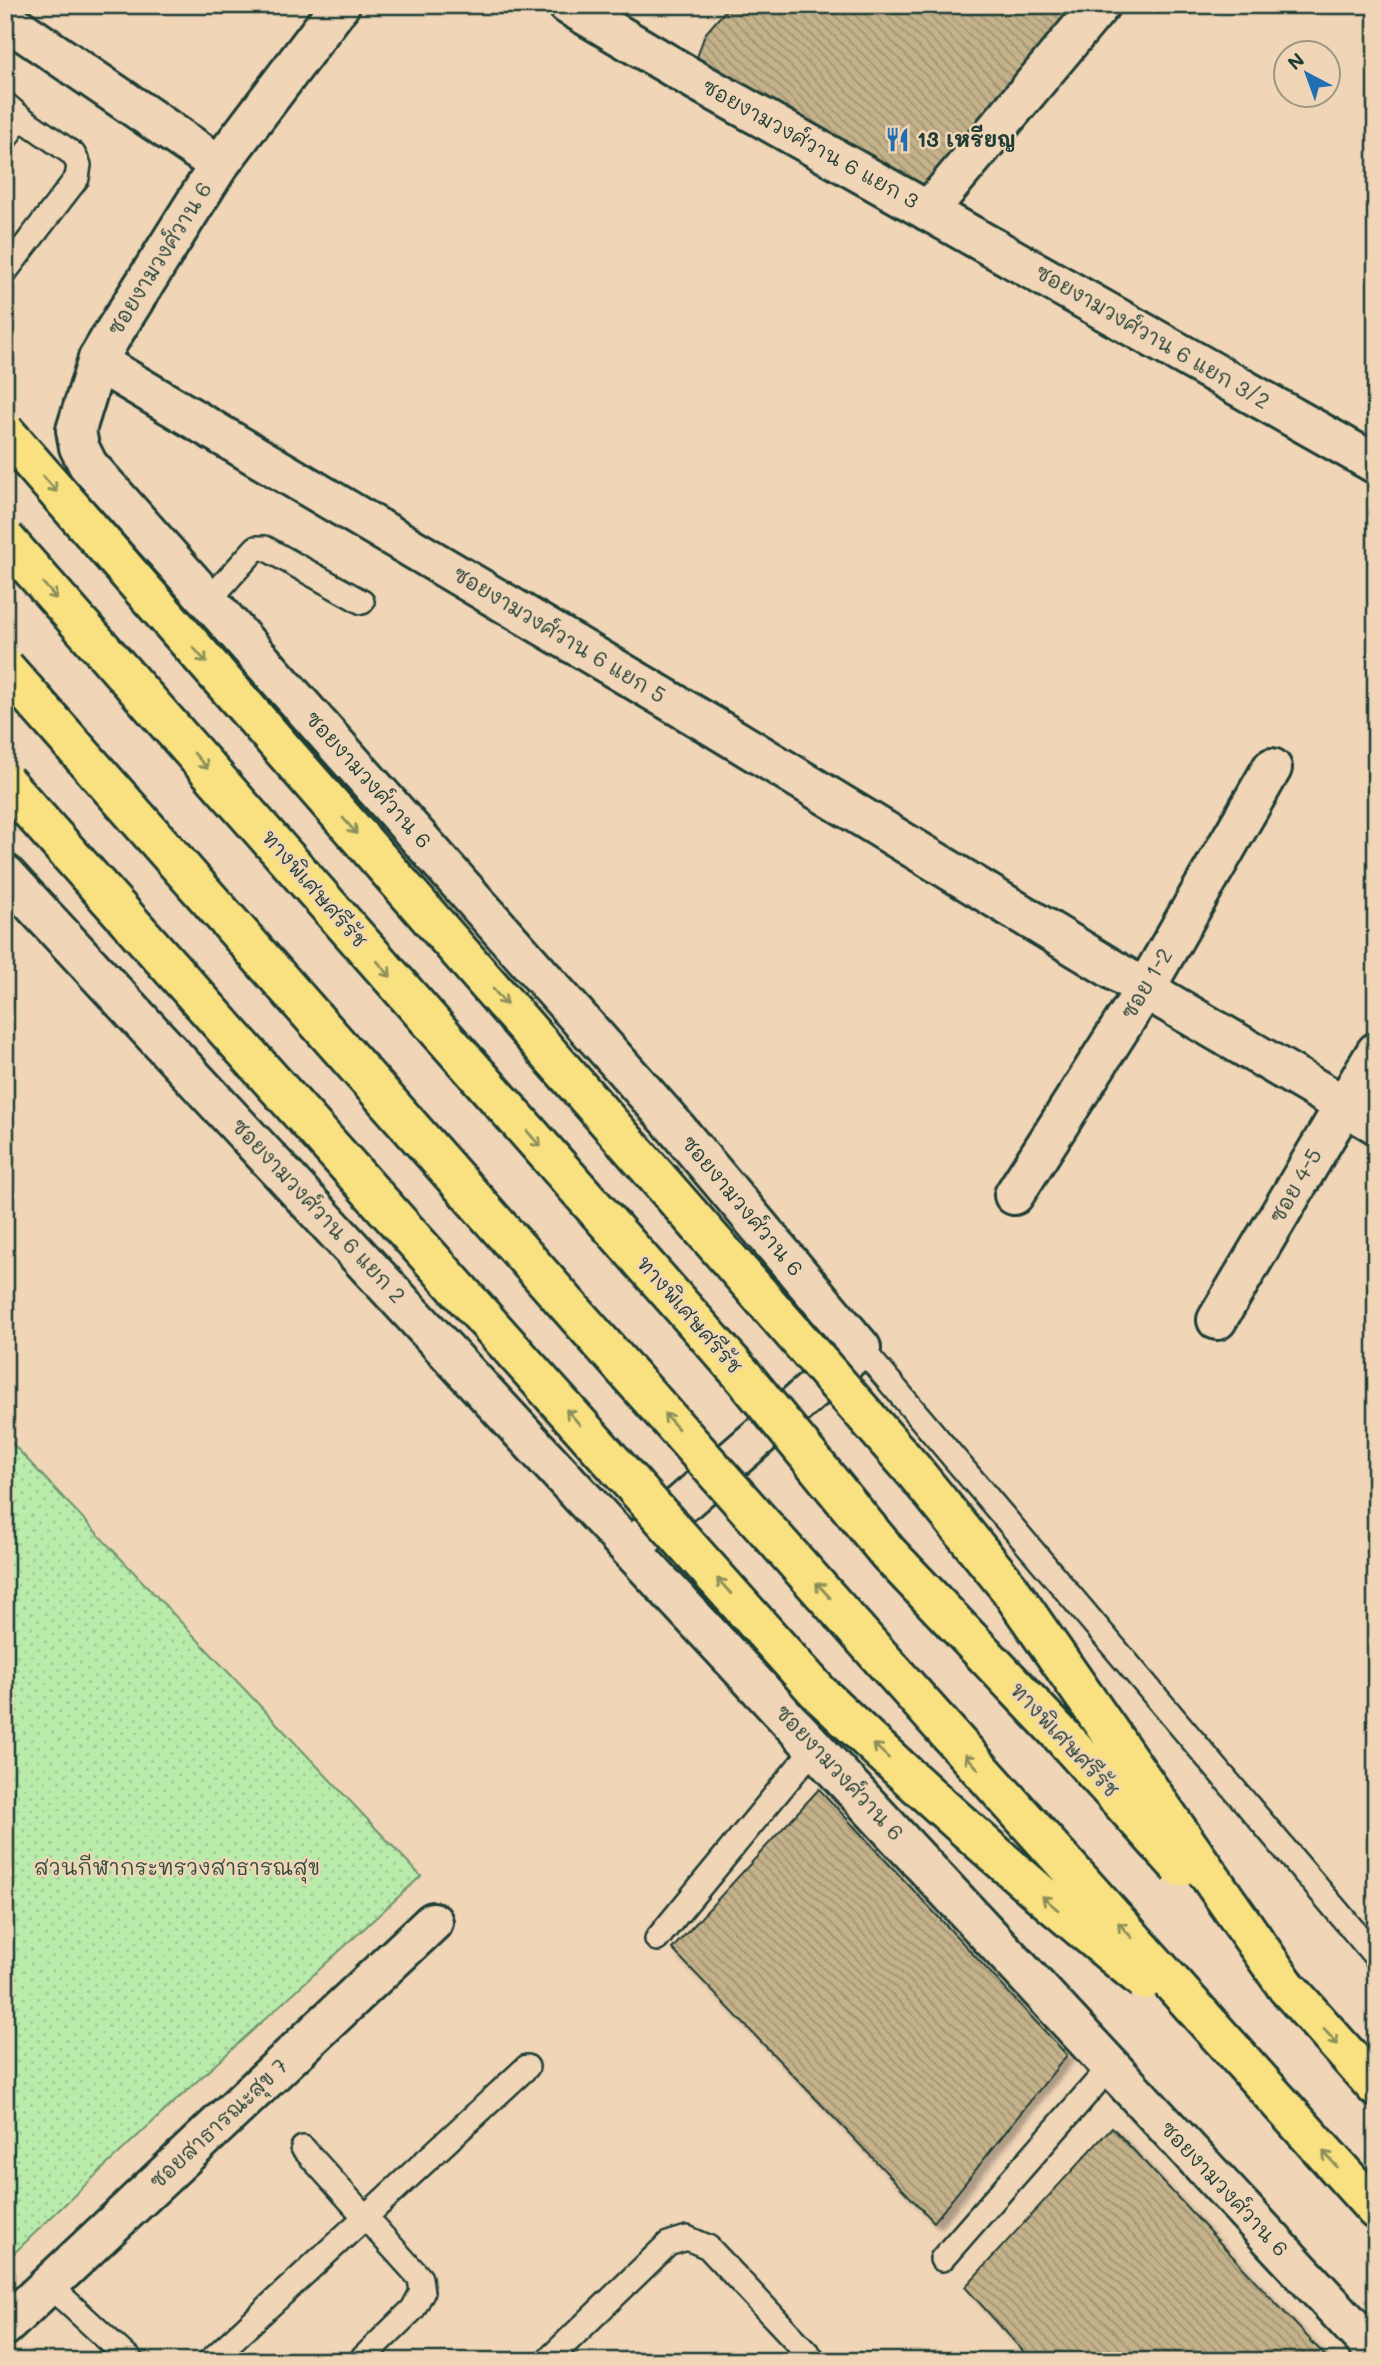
<svg xmlns="http://www.w3.org/2000/svg" width="1381" height="2366" font-family="Mali,'Playpen Sans Thai',sans-serif">
<style>
.grass{fill:url(#grass-dots);stroke:#6c9470;stroke-width:2}
.building{fill:url(#building-back-hatch);stroke:#1f3d34;stroke-width:2;filter:url(#shadow)}
.lines{fill:none;stroke-linecap:round;stroke-linejoin:round}
.lane-casing{stroke:#1f3d34;stroke-width:28}
.street-casing{stroke:#1f3d34;stroke-width:44}
.secondary-casing{stroke:#1f3d34;stroke-width:44}
.highway-casing{stroke:#1f3d34;stroke-width:44}
.lane{stroke:#f0d5b7;stroke-width:23}
.street{stroke:#f0d5b7;stroke-width:38}
.secondary{stroke:#f0d5b7;stroke-width:38}
.highway{stroke:#f9e181;stroke-width:38}
.highway-bridge-casing{stroke:#1f3d34;stroke-width:44;stroke-linecap:butt}
.highway-bridge{stroke:#f9e181;stroke-width:38}
.oneway{stroke:#8c8f5a}
.labels{text-anchor:middle;stroke-width:5;stroke-linejoin:round;paint-order:stroke}
.poi-label{font-size:21px;font-weight:bold;fill:#1f3d34;stroke:#f0d5b7;text-anchor:start}
.street-label{font-size:21px;fill:#1f3d34;stroke:#f0d5b7}
.park-label{font-size:21px;fill:#2e4e40;stroke:#f0d5b7}
</style>
<defs>
<pattern id="grass-dots" width="8" height="8" patternUnits="userSpaceOnUse" patternTransform="scale(1.75)"><rect width="8" height="8" fill="#b9ebab"/><path d="M2 2h.1M6 6h.1" fill="none" stroke="#9fca94" stroke-width="1.8" stroke-linecap="round"/></pattern>
<pattern id="building-back-hatch" width="6" height="6" patternUnits="userSpaceOnUse" patternTransform="scale(1.75)"><rect width="6" height="6" fill="#c5b28a"/><path d="M-1 5l2 2M0 0l6 6M5-1l2 2" fill="none" stroke="#9f9272"/></pattern>
<filter id="shadow"><feDropShadow dx="6" dy="6" stdDeviation="2" flood-color="#0004"/></filter>
</defs>
<rect width="100%" height="100%" fill="#f0d5b7"/>
<filter id="ink" filterUnits="userSpaceOnUse"><feTurbulence type="fractalNoise" baseFrequency=".0143" numOctaves="2"/><feDisplacementMap in="SourceGraphic" scale="14" xChannelSelector="R" yChannelSelector="G"/><feConvolveMatrix kernelMatrix="1 2 1 2 8 2 1 2 1" color-interpolation-filters="sRGB"/></filter>
<g filter="url(#ink)">
<path class="grass" d="M5 1436 421 1876C282 2005 140 2130 5 2262Z"/>
<g class="building">
<polygon points="730,5 1090,5 929,208 692,72 705,34"/>
<polygon points="819,1789 1067,2055 934,2222 672,1949"/>
<polygon points="1112,2127 1330,2361 1032,2361 965,2287"/>
</g>
<g class="lines">
<defs>
<g id="lane">
<polyline points="5,104 20,117 73,154 79,165 77,178 5,272"/>
<polyline points="5,139 20,117"/>
<polyline points="208,601 256,548 265,548 362,602"/>
<polyline points="861,1348 1376,1957"/>
<polyline points="657,1939 815,1747"/>
<polyline points="303,2148 420,2278 422,2292 413,2309 360,2361"/>
<polyline points="942,2259 1111,2066"/>
<polyline points="49,2285 131,2361"/>
<polyline points="210,2361 527,2067"/>
<polyline points="547,2361 668,2244 687,2238 708,2247 815,2361"/>
</g>
<g id="street">
<polyline points="928,211 1376,464"/>
<polyline points="98,359 111,370 719,730 1145,989 1376,1124"/>
<polyline points="1014,1195 1145,989 1272,768"/>
<polyline points="1217,1320 1376,1052"/>
<polyline points="5,2326 433,1922"/>
</g>
<g id="secondary">
<polyline points="340,5 219,165 111,337 98,359 76,430 79,447 88,465 671,1122 861,1348 630,1549 1376,2352"/>
<polyline points="568,5 688,76 928,211 1100,5"/>
<polyline points="5,19 219,165"/>
<polyline points="5,874 630,1549"/>
</g>
<g id="highway">
<polyline points="1286,1986 1376,2087"/>
<polyline points="1236,2054 1376,2210"/>
</g>
</defs>
<use href="#lane" class="lane-casing"/>
<use href="#street" class="street-casing"/>
<use href="#secondary" class="secondary-casing"/>
<use href="#highway" class="highway-casing"/>
<use href="#lane" class="lane"/>
<use href="#street" class="street"/>
<use href="#secondary" class="secondary"/>
<use href="#highway" class="highway"/>
<defs>
<g id="highway-bridge">
<polyline points="5,432 914,1471 1009,1588 1286,1986"/>
<polyline points="5,539 744,1377 888,1553 1061,1735 1180,1867"/>
<path d="M5 668C414 1131 822 1595 1236 2054"/>
<path d="M5 782 819 1693C924 1793 1031 1889 1144 1980"/>
</g>
</defs>
<use href="#highway-bridge" class="highway-bridge-casing"/>
<use href="#highway-bridge" class="highway-bridge"/>
</g>
<defs><path id="oneway-shaft" d="M-6 0H5M1.5-3L5.5 0L1.5 3" fill="none" stroke-width="1.6" stroke-linecap="round" stroke-linejoin="round" transform="scale(1.75)"/></defs>
<g class="oneway">
<use href="#oneway-shaft" transform="translate(50 484) rotate(49)"/>
<use href="#oneway-shaft" transform="translate(50 591) rotate(49)"/>
<use href="#oneway-shaft" transform="translate(200 655) rotate(49)"/>
<use href="#oneway-shaft" transform="translate(201 761) rotate(49)"/>
<use href="#oneway-shaft" transform="translate(350 826) rotate(49)"/>
<use href="#oneway-shaft" transform="translate(384 969) rotate(49)"/>
<use href="#oneway-shaft" transform="translate(500 997) rotate(49)"/>
<use href="#oneway-shaft" transform="translate(534 1139) rotate(49)"/>
<use href="#oneway-shaft" transform="translate(573 1417) rotate(-132)"/>
<use href="#oneway-shaft" transform="translate(671 1421) rotate(-132)"/>
<use href="#oneway-shaft" transform="translate(724 1586) rotate(-132)"/>
<use href="#oneway-shaft" transform="translate(823 1590) rotate(-132)"/>
<use href="#oneway-shaft" transform="translate(881 1751) rotate(-137)"/>
<use href="#oneway-shaft" transform="translate(972 1762) rotate(-132)"/>
<use href="#oneway-shaft" transform="translate(1050 1903) rotate(-139)"/>
<use href="#oneway-shaft" transform="translate(1125 1930) rotate(-132)"/>
<use href="#oneway-shaft" transform="translate(1331 2037) rotate(48)"/>
<use href="#oneway-shaft" transform="translate(1330 2159) rotate(-132)"/>
</g>
</g>
<defs>
<symbol id="restaurant-bare" viewBox="-9 -9 18 18"><path d="M-5-6h1v4h1v-4h1v4h1v-4h1v5L-1.5 .5V6h-2V.5L-5-1ZM5-6V6H3V1.5H1.5Q1.5-4 5-6Z" fill="#1f6fb2" stroke="#f0d5b7" stroke-width="2.5" paint-order="stroke"/></symbol>
</defs>
<g fill-rule="evenodd">
<use href="#restaurant-bare" x="880" y="122" width="35" height="35"/>
</g>
<g class="labels">
<g class="poi-label">
<text x="917" y="147">13 เหรียญ</text>
</g>
<g class="street-label">
<text transform="translate(810 144) rotate(29)" y="7">ซอยงามวงศ์วาน 6 แยก 3</text>
<text transform="translate(160 259) rotate(-58)" y="7">ซอยงามวงศ์วาน 6</text>
<text transform="translate(1152 337) rotate(30)" y="7">ซอยงามวงศ์วาน 6 แยก 3/2</text>
<text transform="translate(559 635) rotate(31)" y="7">ซอยงามวงศ์วาน 6 แยก 5</text>
<text transform="translate(368 780) rotate(48)" y="7">ซอยงามวงศ์วาน 6</text>
<text transform="translate(314 889) rotate(49)" y="7">ทางพิเศษศรีรัช</text>
<text transform="translate(1147 984) rotate(-59)" y="7">ซอย 1-2</text>
<text transform="translate(1296 1186) rotate(-60)" y="7">ซอย 4-5</text>
<text transform="translate(742 1206) rotate(50)" y="7">ซอยงามวงศ์วาน 6</text>
<text transform="translate(318 1211) rotate(47)" y="7">ซอยงามวงศ์วาน 6 แยก 2</text>
<text transform="translate(689 1315) rotate(49)" y="7">ทางพิเศษศรีรัช</text>
<text transform="translate(1064 1740) rotate(47)" y="7">ทางพิเศษศรีรัช</text>
<text transform="translate(839 1773) rotate(47)" y="7">ซอยงามวงศ์วาน 6</text>
<text transform="translate(219 2124) rotate(-43)" y="7">ซอยสาธารณะสุข 7</text>
<text transform="translate(1224 2189) rotate(47)" y="7">ซอยงามวงศ์วาน 6</text>
</g>
<g class="park-label">
<text x="177" y="1875">สวนกีฬากระทรวงสาธารณสุข</text>
</g>
</g>
<rect width="1381" height="2366" fill="none" stroke="#f0d5b7" stroke-width="28"/>
<rect x="14" y="14" width="1353" height="2338" fill="none" stroke="#1f3d34" stroke-width="2.5" filter="url(#ink)"/>
<g transform="translate(1307 74) rotate(319)"><circle r="33" fill="#f0d5b7" stroke="#9c9883" stroke-width="2"/>
<path d="M0-5L12 26L0 18L-12 26Z" fill="#1f6fb2"/>
<text y="-10" font-size="19" font-weight="bold" text-anchor="middle" fill="#1f3d34">N</text>
</g>
</svg>
